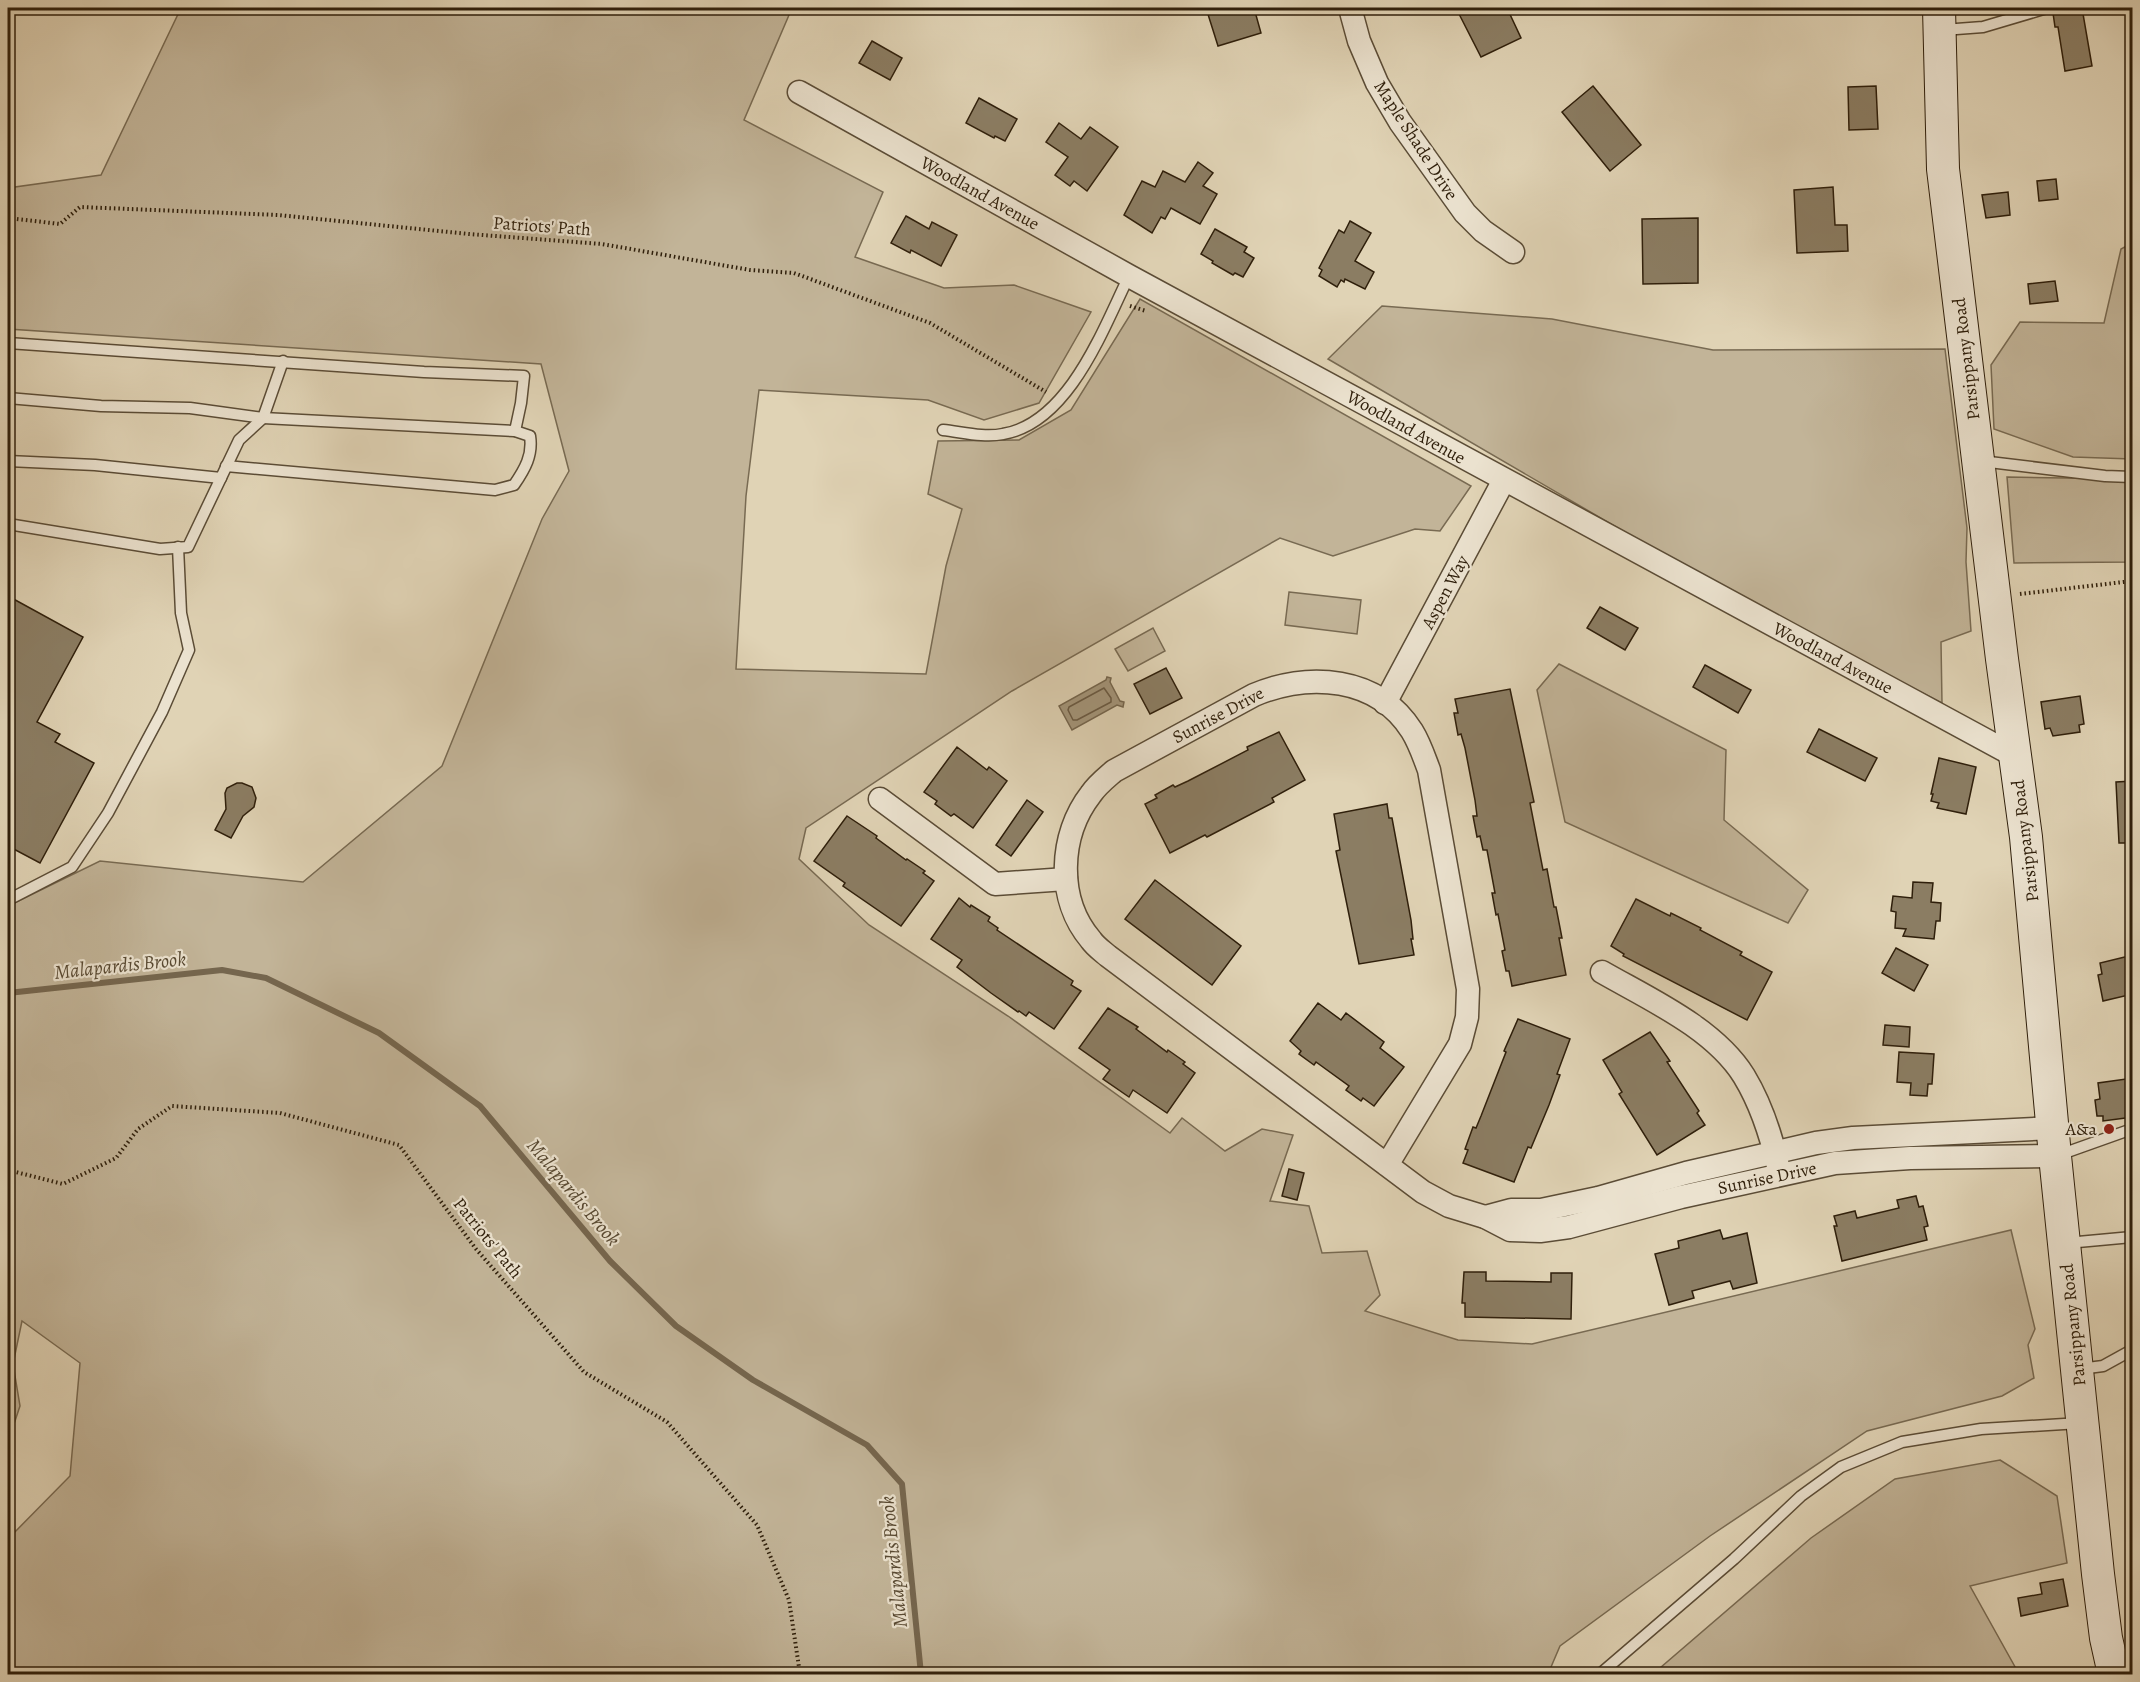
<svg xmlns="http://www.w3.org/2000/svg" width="2140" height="1682" font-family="Alegreya,serif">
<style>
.green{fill:#c2b498;stroke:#786a52;stroke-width:1.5}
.water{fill:#a4967b;stroke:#75664e;stroke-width:1.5}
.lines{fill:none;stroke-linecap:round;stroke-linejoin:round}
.shore{stroke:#6a5a43;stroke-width:1.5}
.stream{stroke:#75664e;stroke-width:6}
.building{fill:#8b7d63;stroke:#2f1f0b;stroke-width:1.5}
.lane-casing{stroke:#5b4c36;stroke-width:13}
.street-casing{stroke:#5b4c36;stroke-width:25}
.secondary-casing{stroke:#2f1f0b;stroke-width:34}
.path{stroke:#2f1f0b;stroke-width:4;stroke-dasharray:1.5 3;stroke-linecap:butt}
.lane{stroke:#ebe2cf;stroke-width:10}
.street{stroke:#ebe2cf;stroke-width:22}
.secondary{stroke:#ebe2cf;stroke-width:32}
.poi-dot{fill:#8f2418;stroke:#ebe2cf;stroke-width:2}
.labels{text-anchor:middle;stroke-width:4.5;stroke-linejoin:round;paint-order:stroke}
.street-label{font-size:18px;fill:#2f1f0b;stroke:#ebe2cf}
.poi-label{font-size:18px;fill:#2f1f0b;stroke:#ebe2cf;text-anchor:end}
.water-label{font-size:20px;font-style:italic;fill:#584932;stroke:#ebe2cf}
</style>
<rect width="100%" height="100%" fill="#e0d3b5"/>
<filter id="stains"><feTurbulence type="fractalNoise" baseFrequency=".00333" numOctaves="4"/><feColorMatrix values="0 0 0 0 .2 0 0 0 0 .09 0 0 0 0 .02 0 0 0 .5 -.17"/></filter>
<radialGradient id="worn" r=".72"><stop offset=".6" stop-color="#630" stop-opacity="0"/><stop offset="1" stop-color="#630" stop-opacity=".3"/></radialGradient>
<g class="green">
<polygon points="181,8 792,8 744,120 883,192 855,257 944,288 1014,285 1091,312 1039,403 984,420 928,400 759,390 746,496 736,669 926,674 946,566 962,509 928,494 938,441 1019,440 1071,410 1140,299 1471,486 1440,531 1415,529 1333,556 1280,538 1012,691 806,828 799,859 869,925 1008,1016 1170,1133 1182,1118 1225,1151 1262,1129 1293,1135 1270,1201 1309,1206 1322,1253 1367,1251 1380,1295 1365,1311 1458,1340 1532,1344 2011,1230 2035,1329 2028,1345 2034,1378 2002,1396 1867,1431 1710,1536 1560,1646 1548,1674 8,1674 8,1539 70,1476 80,1363 22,1321 13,1364 20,1406 8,1442 8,906 100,861 303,882 442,766 542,519 569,471 541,364 8,329 8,188 101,175"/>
<polygon points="2132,243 2132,459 2073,457 1994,429 1991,365 2020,322 2104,323 2121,249"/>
<polygon points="1382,306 1552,319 1713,350 1945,349 1967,528 1966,562 1971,631 1941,642 1942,703 1750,605 1328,359"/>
<polygon points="2007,477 2132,479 2132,562 2014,563"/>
<polygon points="1289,592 1361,600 1357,634 1285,625"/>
<polygon points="1153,628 1165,651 1128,671 1115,649"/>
<polygon points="1559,664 1726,750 1724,820 1808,890 1788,923 1565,822 1537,690"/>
<polygon points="2000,1460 2057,1496 2067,1563 1970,1586 2019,1674 1653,1674 1811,1538 1895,1479"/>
</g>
<polygon class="water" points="1107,677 1111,678 1110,682 1120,701 1124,702 1123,707 1117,705 1072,730 1059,706 1106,680"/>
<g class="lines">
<polygon class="shore" points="1104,688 1111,698 1111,702 1077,720 1073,720 1068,710 1069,707"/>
<polyline class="stream" points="8,993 222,970 266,978 379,1033 480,1106 610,1261 676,1326 753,1380 867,1445 902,1484 921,1674"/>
</g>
<g class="building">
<polygon points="1206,8 1254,8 1261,33 1218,46"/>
<polygon points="1456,8 1507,8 1521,38 1481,57"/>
<polygon points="2054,8 2082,8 2092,66 2065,71 2058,27 2055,27 2053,13"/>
<polygon points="872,41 902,58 890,80 859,63"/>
<polygon points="1593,86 1641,145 1610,171 1562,112"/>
<polygon points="1876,86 1878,129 1849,130 1848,87"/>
<polygon points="979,98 1017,119 1005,141 995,136 994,138 966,123"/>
<polygon points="1059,123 1081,139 1090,127 1118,147 1087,191 1074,181 1070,186 1055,175 1068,157 1046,142"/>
<polygon points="1198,162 1213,173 1203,186 1217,194 1200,224 1171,208 1165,219 1161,217 1152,233 1124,215 1142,181 1155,187 1163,171 1185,182"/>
<polygon points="2056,179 2058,199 2039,201 2037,181"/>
<polygon points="1833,187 1835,225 1847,225 1848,251 1797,253 1794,190"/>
<polygon points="2008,192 2010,215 1986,218 1982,195"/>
<polygon points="906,216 929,229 932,222 957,235 941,266 911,250 910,253 891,243"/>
<polygon points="1698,218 1698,283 1643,284 1642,219"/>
<polygon points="1350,221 1371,233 1355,261 1374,272 1365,289 1345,279 1344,282 1341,280 1337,287 1319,276 1322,270 1319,268 1339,230 1344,233"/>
<polygon points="1215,229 1247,247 1244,252 1254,258 1243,277 1235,273 1233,275 1212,263 1213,261 1201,254"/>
<polygon points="2055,281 2058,301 2030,304 2028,284"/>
<polygon points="8,596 83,637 37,722 60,734 55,742 94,763 40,863 8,846"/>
<polygon points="1600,607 1638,628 1625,650 1587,628"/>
<polygon points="1705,665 1751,690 1738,713 1693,687"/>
<polygon points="1166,668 1182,698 1150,714 1134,684"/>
<polygon points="1510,689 1534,802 1530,803 1543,870 1547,869 1554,907 1556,907 1562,938 1559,938 1566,975 1512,986 1509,971 1506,971 1502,951 1505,950 1498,914 1496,915 1492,893 1495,893 1487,850 1483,850 1480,836 1477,837 1473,816 1477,816 1475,800 1465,748 1461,734 1458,735 1454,713 1458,713 1455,699"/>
<polygon points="2080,696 2084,724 2079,725 2080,732 2053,736 2050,728 2045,729 2041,702"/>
<polygon points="1819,729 1877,758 1865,781 1807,752"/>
<polygon points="1279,732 1305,780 1272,798 1274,802 1207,837 1205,835 1170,853 1145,804 1157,798 1155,795 1173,785 1175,787 1188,781 1248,750 1247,747"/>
<polygon points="957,747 987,770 989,767 1007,781 973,828 954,814 951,816 935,804 937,801 924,792"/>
<polygon points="1939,758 1976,767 1966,814 1937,808 1939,803 1931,801 1933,794 1931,794"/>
<polygon points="2133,781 2133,843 2119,843 2116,782"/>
<polygon points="237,783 242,783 252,787 256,798 254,807 243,816 231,838 215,830 226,809 225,793 227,788"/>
<polygon points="1027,800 1043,812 1011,856 996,845"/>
<polygon points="1387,804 1389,818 1392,818 1411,920 1413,939 1411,939 1414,955 1359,964 1336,851 1340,850 1334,814"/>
<polygon points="847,816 877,836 876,838 906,860 907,859 925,871 923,873 934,881 901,926 843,886 845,883 814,861"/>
<polygon points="1155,880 1241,946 1212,985 1125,919"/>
<polygon points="1913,882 1933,883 1931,902 1941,903 1940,921 1936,921 1934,939 1903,936 1906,929 1895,928 1896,912 1891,911 1893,896 1912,898"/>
<polygon points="959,898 970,907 971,905 990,917 988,921 998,928 997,930 1073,981 1071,985 1081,991 1054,1029 1029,1012 1026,1016 1019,1011 1018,1012 991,993 957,967 962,960 931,939"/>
<polygon points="1636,899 1670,916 1671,913 1701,928 1700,930 1742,952 1740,955 1772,972 1747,1020 1623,956 1624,954 1611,946"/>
<polygon points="1896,948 1928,965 1914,991 1882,973"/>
<polygon points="2133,955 2133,994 2103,1001 2098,975 2102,974 2100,963"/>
<polygon points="1318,1003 1341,1020 1346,1013 1384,1042 1380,1048 1404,1067 1374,1106 1363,1098 1361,1101 1346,1090 1349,1086 1316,1062 1314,1065 1299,1054 1301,1051 1290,1041"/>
<polygon points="1108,1008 1138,1027 1136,1029 1167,1052 1168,1050 1185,1062 1183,1064 1195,1073 1167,1113 1133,1090 1129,1097 1103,1079 1110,1070 1079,1048"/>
<polygon points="1518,1019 1570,1039 1557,1074 1560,1075 1549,1105 1531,1148 1528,1147 1514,1182 1463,1163 1468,1150 1465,1149 1473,1127 1476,1128 1481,1116 1506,1052 1504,1051"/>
<polygon points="1885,1025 1910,1027 1909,1047 1883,1045"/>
<polygon points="1650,1032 1670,1061 1667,1062 1699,1111 1697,1113 1705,1125 1657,1155 1619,1094 1622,1092 1603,1060"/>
<polygon points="1899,1052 1934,1054 1932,1084 1928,1084 1927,1096 1910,1095 1911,1083 1897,1082"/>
<polygon points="2126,1079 2129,1094 2133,1094 2133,1117 2103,1121 2103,1116 2097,1116 2095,1100 2100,1099 2098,1083"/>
<polygon points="1289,1169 1304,1173 1297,1200 1282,1196"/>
<polygon points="1916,1196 1919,1207 1923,1206 1928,1226 1924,1227 1927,1240 1842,1261 1834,1226 1837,1226 1834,1216 1855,1211 1857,1218 1899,1208 1897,1200"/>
<polygon points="1720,1230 1723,1239 1747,1233 1757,1283 1733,1289 1730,1281 1692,1291 1694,1298 1669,1305 1655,1254 1679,1248 1678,1241"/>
<polygon points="1464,1272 1486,1272 1486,1281 1551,1282 1551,1273 1572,1273 1571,1319 1465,1317 1465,1303 1462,1303"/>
<polygon points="2063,1579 2068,1606 2021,1616 2018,1598 2042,1594 2040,1583"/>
</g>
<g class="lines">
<defs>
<g id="lane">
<polyline points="1943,30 1983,27 2047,8"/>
<polyline points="8,343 424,372 524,376 521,403 515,431"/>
<path d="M8 398 101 406 190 408 263 418 515 431 530 436C533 455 525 469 514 485L495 490 226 466"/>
<path d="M943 430C962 432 984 438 1003 434 1069 423 1103 329 1129 276"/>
<polyline points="8,461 95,465 221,478"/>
<polyline points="1981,461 2105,476 2132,477"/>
<polyline points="8,524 160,549 188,547 239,440 263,418 283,361"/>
<polyline points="8,900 72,867 108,813 162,712 189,650 181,613 178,547"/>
<polyline points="2059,1155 2132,1129"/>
<polyline points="2067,1243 2132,1237"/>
<polyline points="2080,1369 2103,1366 2132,1350"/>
<polyline points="1600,1674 1734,1559 1801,1496 1841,1467 1902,1442 1981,1429 2080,1423"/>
</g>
<g id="street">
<polyline points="1350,8 1359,41 1377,83 1400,122 1465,213 1483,231 1513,252"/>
<polyline points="799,92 1129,276 2015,756"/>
<polyline points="1385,703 1504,480"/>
<polyline points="880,799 995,884 1066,879"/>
<path d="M1602 972C1649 999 1714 1028 1744 1076 1761 1104 1771 1135 1778 1166"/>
<path d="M1387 1165 1460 1044 1467 1017 1468 989 1429 770C1424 757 1420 744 1412 731 1377 676 1309 672 1254 695L1114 771C1106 778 1097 785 1091 794 1059 835 1056 899 1091 940 1095 946 1102 951 1108 956L1423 1192 1449 1206 1485 1217 1510 1230 1540 1231 1569 1227 1681 1197 1835 1163 1910 1158 2055 1156"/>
<polyline points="1485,1217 1511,1210 1541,1210 1598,1198 1686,1173 1816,1143 1853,1138 2053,1128"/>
</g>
<polyline id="secondary" points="1939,8 1943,169 2002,659 2026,837 2055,1156 2098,1574 2106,1638 2114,1674"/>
</defs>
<use href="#lane" class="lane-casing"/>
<use href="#street" class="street-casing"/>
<use href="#secondary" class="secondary-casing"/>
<g class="path">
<polyline points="8,218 60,224 80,207 278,215 469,234 602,244 750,270 794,273 930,323 1046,392"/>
<polyline points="1130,306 1146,311"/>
<polyline points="2020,594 2132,581"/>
<polyline points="8,1170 63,1184 116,1158 138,1129 172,1106 280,1113 399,1145 476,1249 584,1372 667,1422 757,1525 789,1600 800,1674"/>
</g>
<use href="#lane" class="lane"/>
<use href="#street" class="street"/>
<use href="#secondary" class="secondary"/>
</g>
<circle class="poi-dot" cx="2109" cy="1129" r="6"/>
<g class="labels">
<g class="street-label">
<text transform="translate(1416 140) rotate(57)" y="6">Maple Shade Drive</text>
<text transform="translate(980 193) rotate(29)" y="6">Woodland Avenue</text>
<text transform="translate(542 226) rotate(4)" y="6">Patriots' Path</text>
<text transform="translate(1966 359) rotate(-97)" y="6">Parsippany Road</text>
<text transform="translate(1406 427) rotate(29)" y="6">Woodland Avenue</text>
<text transform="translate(1445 592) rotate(-62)" y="6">Aspen Way</text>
<text transform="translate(1833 658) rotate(28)" y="6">Woodland Avenue</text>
<text transform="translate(1218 715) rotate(-28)" y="6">Sunrise Drive</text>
<text transform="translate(2025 841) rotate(-97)" y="6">Parsippany Road</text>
<text transform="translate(1767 1178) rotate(-12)" y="6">Sunrise Drive</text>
<text transform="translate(488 1238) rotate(51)" y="6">Patriots' Path</text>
<text transform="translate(2073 1325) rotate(-96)" y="6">Parsippany Road</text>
</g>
<g class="poi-label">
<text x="2097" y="1135">A&amp;a</text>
</g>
<g class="water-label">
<text transform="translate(120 965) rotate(-6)" y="7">Malapardis Brook</text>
<text transform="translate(574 1192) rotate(50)" y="7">Malapardis Brook</text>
<text transform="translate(893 1562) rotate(-96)" y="7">Malapardis Brook</text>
</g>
</g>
<rect width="2140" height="1682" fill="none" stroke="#e0d3b5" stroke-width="30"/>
<rect x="9" y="9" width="2122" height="1664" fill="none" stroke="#2f1f0b" stroke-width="3"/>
<rect x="15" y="15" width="2110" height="1652" fill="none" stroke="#2f1f0b" stroke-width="1.5"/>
<rect width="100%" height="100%" filter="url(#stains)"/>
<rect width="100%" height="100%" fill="url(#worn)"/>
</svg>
